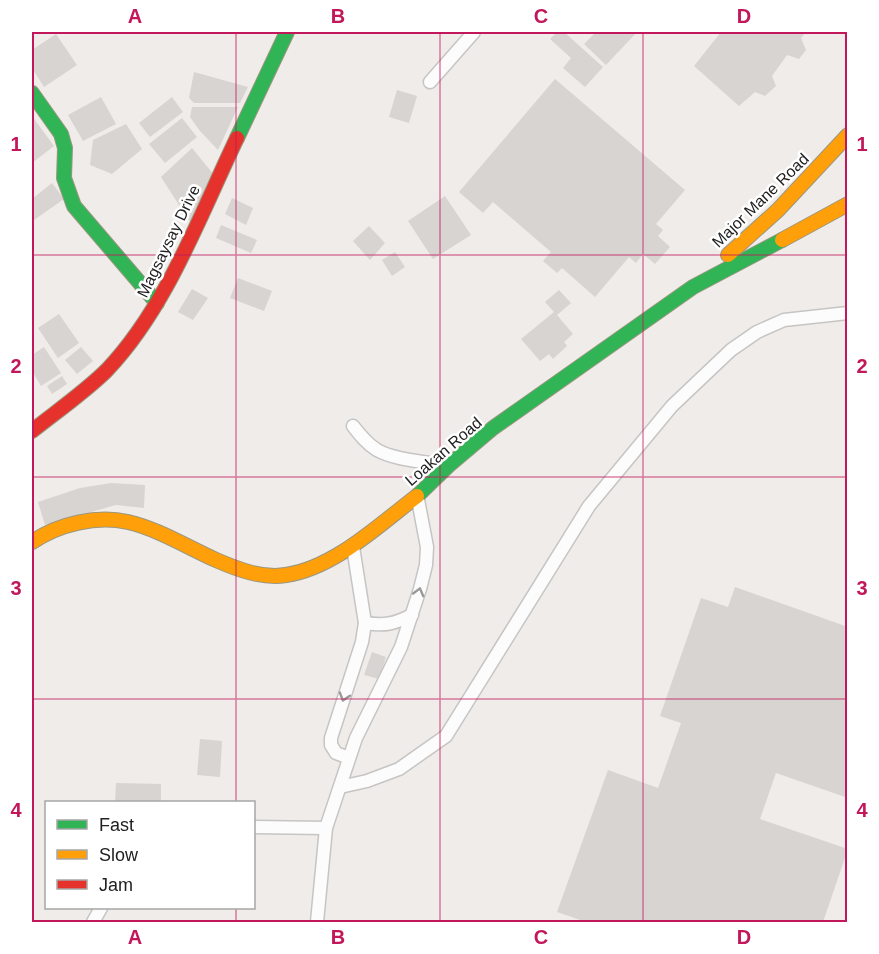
<svg xmlns="http://www.w3.org/2000/svg" width="879" height="954" font-family="Arial,sans-serif">
<style>
.building{fill:#d8d4d2}
.lines{fill:none;stroke-linecap:round;stroke-linejoin:round}
.lane-casing{stroke:#c6c5c4;stroke-width:15}
.fast-casing{stroke:#9b9780;stroke-width:16}
.slow-casing{stroke:#9b9780;stroke-width:16}
.jam-casing{stroke:#9b9780;stroke-width:16}
.lane{stroke:#fdfcfc;stroke-width:12}
.fast{stroke:#30b455;stroke-width:14}
.slow{stroke:#ff9f0a;stroke-width:14}
.jam{stroke:#e5322d;stroke-width:14}
.oneway{stroke:#9a9999}
.grid{fill:none;stroke:#c2185b;stroke-width:1.5;stroke-opacity:0.55}
.labels{text-anchor:middle;stroke-width:5;stroke-linejoin:round;paint-order:stroke}
.street-label{font-size:16px;fill:#212121;stroke:#fff}
.neatline{fill:none;stroke:#c2185b;stroke-width:2}
.grid-label{font-size:20px;text-anchor:middle;font-weight:bold;fill:#c2185b}
</style>
<rect width="100%" height="100%" fill="#efecea"/>
<g class="building">
<polygon points="557,32 564,32 603,67 585,87 563,68 571,58 550,39"/>
<polygon points="596,32 637,32 606,65 584,44"/>
<polygon points="721,32 806,32 801,38 806,50 799,59 787,55 772,76 776,86 765,96 755,92 739,106 694,66"/>
<polygon points="56,34 77,65 44,87 32,68 32,50"/>
<polygon points="194,72 248,87 240,103 194,103 189,98"/>
<polygon points="555,79 685,190 656,224 663,230 658,236 670,247 655,264 643,254 636,263 629,257 595,297 562,268 557,273 543,261 551,252 493,202 483,213 459,192"/>
<polygon points="397,90 417,96 409,123 389,117"/>
<polygon points="101,97 116,124 83,141 68,115"/>
<polygon points="172,97 183,112 150,137 139,123"/>
<polygon points="192,107 238,107 218,150 200,131 190,117"/>
<polygon points="32,116 54,146 32,163"/>
<polygon points="182,118 197,137 165,163 149,144"/>
<polygon points="126,124 142,149 112,174 90,165 93,140"/>
<polygon points="192,148 214,175 190,222 161,177"/>
<polygon points="52,183 64,199 34,220 32,216 32,199"/>
<polygon points="445,196 471,235 433,259 408,221"/>
<polygon points="232,198 253,208 246,225 225,214"/>
<polygon points="221,225 257,240 251,253 216,238"/>
<polygon points="369,226 385,243 370,260 353,241"/>
<polygon points="395,252 405,267 392,276 382,260"/>
<polygon points="238,278 272,291 264,311 230,298"/>
<polygon points="192,289 208,298 193,320 178,312"/>
<polygon points="559,290 571,303 557,315 573,334 564,342 567,346 553,359 549,354 540,361 521,339 554,312 545,302"/>
<polygon points="59,314 79,343 58,358 38,328"/>
<polygon points="44,347 61,373 41,386 32,371 32,355"/>
<polygon points="81,347 93,361 77,374 65,360"/>
<polygon points="62,376 67,384 52,394 47,386"/>
<polygon points="111,483 145,485 144,508 116,505 45,525 38,502 80,488"/>
<polygon points="735,587 848,627 848,798 776,773 760,819 848,849 823,922 586,922 557,912 608,770 658,788 681,723 660,716 701,598 728,607"/>
<polygon points="372,652 386,657 379,679 364,675"/>
<polygon points="200,739 222,741 220,777 197,775"/>
<polygon points="116,783 161,784 161,802 115,802"/>
</g>
<g class="lines">
<defs>
<g id="lane">
<polyline points="430,82 474,32"/>
<path d="M353 426C360 435 367 444 377 450 395 460 422 461 442 465"/>
<path d="M365 623C385 626 394 624 412 615"/>
<polyline points="349,758 336,753 331,745 331,738 362,642 365,623 353,547"/>
<polyline points="340,787 367,781 399,769 446,736 589,506 672,406 731,350 757,332 784,320 848,313"/>
<polyline points="254,827 326,828"/>
<polyline points="93,922 101,908"/>
<polyline points="317,922 326,828 356,738 401,647 420,589 426,565 427,547 418,500"/>
</g>
<g id="fast">
<polyline points="32,93 61,134 65,148 64,178 74,206 157,303"/>
<polyline points="237,138 287,32"/>
<polyline points="417,496 448,466 493,428 693,287 782,240"/>
</g>
<g id="slow">
<polyline points="782,240 848,204"/>
<polyline points="728,255 778,210 848,135"/>
<path d="M32 542C59 524 96 515 128 522 158 529 187 547 216 560 237 569 262 579 286 575 334 568 379 525 417 496"/>
</g>
<path id="jam" d="M32 431C56 412 86 391 107 370 167 307 200 215 237 138"/>
</defs>
<use href="#lane" class="lane-casing"/>
<use href="#fast" class="fast-casing"/>
<use href="#slow" class="slow-casing"/>
<use href="#jam" class="jam-casing"/>
<use href="#lane" class="lane"/>
<use href="#fast" class="fast"/>
<use href="#slow" class="slow"/>
<use href="#jam" class="jam"/>
</g>
<defs><path id="oneway-chevron" d="M-2-3.5L2.5 0L-2 3.5" fill="none" stroke-width="1.6" stroke-linecap="round" stroke-linejoin="round" transform="scale(1.5)"/></defs>
<g class="oneway">
<use href="#oneway-chevron" transform="translate(419 592) rotate(-75)"/>
<use href="#oneway-chevron" transform="translate(344 697) rotate(107)"/>
</g>
<path class="grid" d="M236 32V802M440 32V922M643 32V922M32 255H848M32 477H848M32 699H848M236 908V922"/>
<g class="labels">
<g class="street-label">
<text transform="translate(760 200) rotate(-44)" y="6">Major Mane Road</text>
<text transform="translate(168 241) rotate(-64)" y="6">Magsaysay Drive</text>
<text transform="translate(443 451) rotate(-41)" y="6">Loakan Road</text>
</g>
</g>
<rect width="879" height="954" fill="none" stroke="#ffffff" stroke-width="66"/>
<rect x="45" y="801" width="210" height="108" fill="#ffffff" stroke="#a6a6a6" stroke-width="1.5"/>
<rect x="57" y="820" width="30" height="9" fill="#30b455" stroke="#a6a6a6" stroke-width="1.5"/>
<text x="99" y="831" font-size="18" fill="#212121">Fast</text>
<rect x="57" y="850" width="30" height="9" fill="#ff9f0a" stroke="#a6a6a6" stroke-width="1.5"/>
<text x="99" y="861" font-size="18" fill="#212121">Slow</text>
<rect x="57" y="880" width="30" height="9" fill="#e5322d" stroke="#a6a6a6" stroke-width="1.5"/>
<text x="99" y="891" font-size="18" fill="#212121">Jam</text>
<rect x="33" y="33" width="813" height="888" class="neatline"/>
<g class="grid-label">
<text x="135" y="23">A</text>
<text x="338" y="23">B</text>
<text x="541" y="23">C</text>
<text x="744" y="23">D</text>
<text x="16" y="151">1</text>
<text x="862" y="151">1</text>
<text x="16" y="373">2</text>
<text x="862" y="373">2</text>
<text x="16" y="595">3</text>
<text x="862" y="595">3</text>
<text x="16" y="817">4</text>
<text x="862" y="817">4</text>
<text x="135" y="944">A</text>
<text x="338" y="944">B</text>
<text x="541" y="944">C</text>
<text x="744" y="944">D</text>
</g>
</svg>
